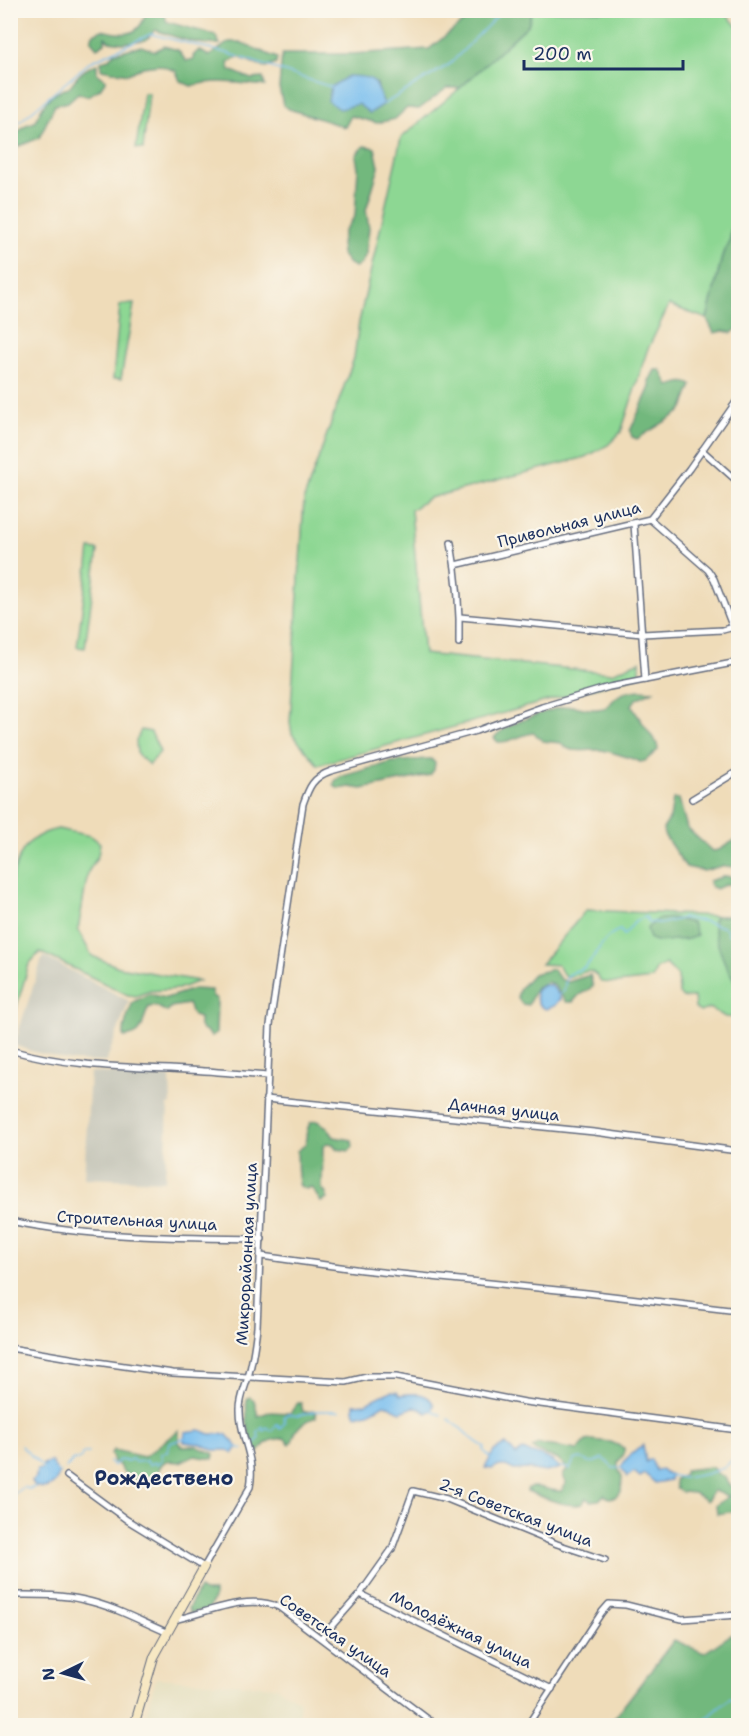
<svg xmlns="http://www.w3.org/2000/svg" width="749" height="1736" font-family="'Shantell Sans',sans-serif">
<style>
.built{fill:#e2dcba}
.industrial{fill:#c5c5b8}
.green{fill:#8dd793;stroke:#548378;stroke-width:1.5}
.forest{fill:#72b87d;stroke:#46746e;stroke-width:1.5;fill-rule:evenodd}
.water{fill:#77bdee;stroke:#4976a6;stroke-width:1.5}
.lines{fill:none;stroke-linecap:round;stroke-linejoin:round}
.stream{stroke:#77bdee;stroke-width:1.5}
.street-casing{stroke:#656c7e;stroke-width:8}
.secondary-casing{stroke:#656c7e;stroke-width:10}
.street{stroke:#fff;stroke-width:5}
.secondary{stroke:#f7e8c3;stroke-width:8}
.labels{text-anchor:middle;stroke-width:4.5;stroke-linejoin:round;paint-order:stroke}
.street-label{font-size:16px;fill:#1b2f5e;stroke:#fbf7ec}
.quarter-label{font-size:20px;font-weight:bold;fill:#1b2f5e;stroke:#fbf7ec}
</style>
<rect width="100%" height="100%" fill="#fbf7ec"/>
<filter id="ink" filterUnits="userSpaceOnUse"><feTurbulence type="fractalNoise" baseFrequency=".0167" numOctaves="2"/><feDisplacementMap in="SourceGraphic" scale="12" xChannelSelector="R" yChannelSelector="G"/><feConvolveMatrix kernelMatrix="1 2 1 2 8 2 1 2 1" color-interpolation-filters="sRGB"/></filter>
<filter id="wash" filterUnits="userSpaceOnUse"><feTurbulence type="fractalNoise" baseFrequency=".008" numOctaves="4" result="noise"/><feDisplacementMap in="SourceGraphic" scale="24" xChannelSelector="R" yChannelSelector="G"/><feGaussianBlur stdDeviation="1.35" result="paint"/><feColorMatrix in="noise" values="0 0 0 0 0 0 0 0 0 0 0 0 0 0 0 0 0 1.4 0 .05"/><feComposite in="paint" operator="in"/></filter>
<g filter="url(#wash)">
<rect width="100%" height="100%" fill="#efdcb9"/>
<polygon class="built" points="156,1678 276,1687 300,1701 298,1725 143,1725"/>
<g class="industrial">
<polygon points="43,956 129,1001 106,1062 71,1061 31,1051 14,1045"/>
<polygon points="90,1072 170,1077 171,1104 168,1105 165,1181 84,1178"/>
</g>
<g class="green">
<polygon points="532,11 723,11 738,27 738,215 731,230 730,242 723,253 707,319 669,305 647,351 621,432 608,445 586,457 429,498 411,510 424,654 612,673 640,661 640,675 318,765 292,734 290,723 304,499 354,358 359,322 401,138 460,88 528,25"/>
<polygon points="144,93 149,93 143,149 136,148"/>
<polygon points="134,304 121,379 113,379 120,305"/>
<polygon points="90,549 98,550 85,648 77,647"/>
<polygon points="141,730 151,732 160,752 149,765 137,754 136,741"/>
<path d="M58 829 91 836 100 843 98 856 88 872 78 930 92 956 119 967 199 981 178 989 150 991 136 996 128 995 40 952 29 964 11 1026 10 887C17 856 24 836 58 829Z"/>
<path d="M586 910 716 916 713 921 724 961 738 986V1018L725 1017 710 1008 700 1012 695 1008 694 997 683 998 679 994 678 976 666 964 656 969 652 979 617 983 601 982C590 962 583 976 568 977L563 974 558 965 541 964Z"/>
</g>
<g class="forest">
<path d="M163 11 167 22 215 35 220 44C197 46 176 37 155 30L146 40 123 43 109 41 105 37V43L97 48 91 41 93 34 102 30C124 36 141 37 146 11Z"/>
<path d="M477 11H532L528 25 460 88H447L419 109 407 108 395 119 377 123 351 116 345 127 289 109 283 105 279 88 282 54H351L429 49ZM377 83 379 93 370 113 358 104Z"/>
<path d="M229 42H240L277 58 276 64 266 68 238 57 228 63 230 70 251 79 263 78 265 86C239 83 216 79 191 86L180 81 176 71 159 65 143 67 128 74 101 69V61L109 59 114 53 141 46 155 51 164 46 178 50 186 61 194 59 193 56 199 50 209 56Z"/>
<path d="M97 64V73L106 80 100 89 88 96 78 93 68 102 55 105 39 138 12 149 11 151V139L26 125 35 122C42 105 50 92 69 88 77 76 83 69 97 64Z"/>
<polygon points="364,146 375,148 379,167 366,210 369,228 366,254 361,264 355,267 349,264 342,255 341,243 344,231 355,216 358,168 356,156 359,151"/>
<polygon points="738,215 738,328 732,333 724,331 714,333 707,319 723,253 730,242 731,230"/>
<path d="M655 370H661L669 386C678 384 683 380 692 385L683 408 679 413 637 439 632 437 630 431 650 387 649 381Z"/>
<path d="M640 690 653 691 636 699 632 705 634 710 657 744 658 750 645 761 640 762C635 759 608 751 602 750 588 749 570 755 561 743L543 741 534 733C521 734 511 743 498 742L494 738C502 725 555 707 571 706 582 706 589 712 604 708 610 706 612 700 618 696 624 691 633 691 640 690Z"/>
<polygon points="427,759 431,759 435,763 434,770 430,775 362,789 350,787 339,789 334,786 335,781 340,777 392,762"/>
<polygon points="673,799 679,799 687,828 712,851 719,850 738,838 738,867 722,866 704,871 686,867 664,835 663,829 670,818"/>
<polygon points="725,876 738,878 738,897 737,897 737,886 727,884 716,889 711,887 709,881"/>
<path d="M716 916H738V986C725 967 716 944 713 921Z"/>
<path d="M673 918 692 923 697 935C687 941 684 939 674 940 664 941 660 943 650 939L647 928 658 919Z"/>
<polygon points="553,969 560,979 568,982 590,975 593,987 579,995 573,1002 566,1002 553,984 547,982 536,988 528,1005 522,1004 517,997 520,988 533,974"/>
<path d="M194 989 211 990 212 996 217 999 216 1033 211 1037 208 1032 202 1030 199 1024V1018L193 1016 188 1004 171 1007 167 1012 156 1006 149 1007C140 1022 147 1035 124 1037 123 1025 128 1013 133 1002L149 994 166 998Z"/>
<path d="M317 1121 327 1127 334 1137 352 1140 353 1147 349 1151 337 1149 333 1144 327 1143 323 1147 322 1189 326 1193 327 1199 321 1202 311 1187 306 1189 300 1186C296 1174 298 1163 297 1151L306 1144C306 1135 306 1129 311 1122Z"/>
<path d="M250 1397 254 1400 258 1416 269 1412 290 1413 298 1403H301L303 1412 315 1411 316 1417C309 1420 299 1424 296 1431 293 1436 294 1440 290 1444L284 1438C268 1441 269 1438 259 1452H256C248 1435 245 1417 247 1398Z"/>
<polygon points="179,1430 179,1442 182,1446 196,1446 214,1454 213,1459 194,1456 180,1462 166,1461 162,1464 154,1478 150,1480 136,1481 123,1472 118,1464 114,1462 111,1453 114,1450 144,1457"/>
<path d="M592 1440 611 1442 624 1448V1454L618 1462V1468L622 1477 621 1492 615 1497 609 1498 604 1495 599 1500 590 1501 586 1498 582 1504C565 1508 543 1497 527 1491L528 1488C540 1484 549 1492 562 1491L566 1483 563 1475 567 1470C561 1455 544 1458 532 1448L538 1444 578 1450 586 1441Z"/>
<polygon points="710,1467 713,1468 718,1475 724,1476 730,1486 738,1487 738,1513 736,1511 717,1514 716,1505 729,1496 713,1491 707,1501 694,1493 682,1492 676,1488 675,1479 683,1476 685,1470"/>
<polygon points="199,1589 204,1592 214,1592 214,1598 209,1609 191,1613 188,1608"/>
<polygon points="738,1630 738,1725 609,1725 674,1640 704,1653"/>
</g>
<g class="water">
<path d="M348 76C378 77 373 79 384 104L370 113 358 104 340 109 328 101 331 87Z"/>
<path d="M544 985H551L559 995 560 999 554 1006 546 1009C537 1006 535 999 536 990Z"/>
<path d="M391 1391 397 1392 400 1395C412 1393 428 1391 434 1405L432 1410 427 1413 419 1408 414 1407 401 1412C394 1410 390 1405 384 1404L369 1413 356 1415 354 1410V1404L366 1403Z"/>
<polygon points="200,1430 210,1434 226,1434 238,1447 233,1454 227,1450 213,1450 201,1444 184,1442 185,1432"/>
<path d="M506 1444 516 1455 522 1450C534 1454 552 1457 560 1468L546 1472 527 1469 514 1470 506 1466H497L492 1469 485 1468 494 1451Z"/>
<polygon points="643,1445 646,1462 651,1459 656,1471 661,1470 671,1475 670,1480 655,1483 645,1474 640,1477 634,1472 627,1477 621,1467 626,1459"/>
<path d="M51 1461 59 1475C54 1487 47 1490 35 1486L32 1481 36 1477 37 1470 44 1468 43 1464Z"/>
</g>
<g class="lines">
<g class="stream">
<polyline points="384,104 450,64 503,10"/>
<polyline points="10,134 17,124 90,62 151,34 227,53 331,87"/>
<path d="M559 995 564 991C565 986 565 981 567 977 572 969 581 972 587 965 598 953 603 935 620 930L624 935C633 926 631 921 646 917L649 923 654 922 660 924 683 918 703 921 726 928 729 935 738 937"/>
<polyline points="430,1409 441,1415"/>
<path d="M448 1419C462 1427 470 1440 485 1447L483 1450 493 1460"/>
<polyline points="21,1446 44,1468"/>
<polyline points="252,1446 259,1439 258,1432 263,1427 264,1431 267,1427 272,1431 277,1424 280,1429 285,1422 284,1416 288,1414 297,1416 316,1411 339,1411"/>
<polyline points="236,1447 243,1449"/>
<polyline points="109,1462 114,1466 119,1460 127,1461 132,1459 135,1462 147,1461 149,1465 155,1462 157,1464 162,1460 161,1454 167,1451 170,1443 185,1438"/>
<path d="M561 1467 570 1469 574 1460 581 1458C589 1464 595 1463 603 1458L613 1468H623"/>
<polyline points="66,1468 73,1460 79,1460 84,1453 89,1453"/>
<polyline points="56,1471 60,1473"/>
<polyline points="669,1475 684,1478 706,1474 724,1468 731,1461 738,1457"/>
<polyline points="10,1497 23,1487 29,1489 35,1487"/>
<polyline points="698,1726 729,1699 738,1697"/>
</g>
</g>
</g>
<g filter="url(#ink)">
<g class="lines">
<defs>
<g id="street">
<polyline points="702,450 738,482"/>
<polyline points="650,519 708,570 714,579 733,628"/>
<polyline points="634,524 645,680"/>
<path d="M451 543C457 576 460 609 459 643"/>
<polyline points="455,565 650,519 689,469 738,399"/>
<polyline points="460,617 642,634 723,630 738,626"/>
<polyline points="692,799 738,771"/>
<path d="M10 1050C69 1067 128 1067 188 1070 214 1071 241 1074 266 1076"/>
<polyline points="266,1099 594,1132 738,1151"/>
<path d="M10 1221C93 1238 178 1238 262 1239"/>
<polyline points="261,1256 362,1270 587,1293 738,1311"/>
<polyline points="10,1348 76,1359 173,1373 346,1382 367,1377 396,1377 525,1402 738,1430"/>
<path d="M67 1476 127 1520 204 1567 250 1487C256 1456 239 1438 240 1409 240 1398 245 1388 248 1377 253 1361 255 1344 257 1327L270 1025 303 804C309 787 313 777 331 771L476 731 542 707 609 687 738 662"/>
<polyline points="360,1594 552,1689"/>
<path d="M10 1595C35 1595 60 1594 84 1600 113 1606 140 1621 166 1632"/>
<path d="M174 1620C206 1613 247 1593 279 1607L437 1726"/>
<polyline points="321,1638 360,1594 392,1549 413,1491 447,1499 557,1544 605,1560"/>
<polyline points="527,1726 602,1612 609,1604 626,1605 682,1619 738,1615"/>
</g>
<polyline id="secondary" points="134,1726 154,1657 204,1567"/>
</defs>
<use href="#street" class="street-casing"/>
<use href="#secondary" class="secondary-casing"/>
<use href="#street" class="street"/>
<use href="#secondary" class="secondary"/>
</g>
</g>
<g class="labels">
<g class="street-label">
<text transform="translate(569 524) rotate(-14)" y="6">Привольная улица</text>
<text transform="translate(504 1109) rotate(6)" y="6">Дачная улица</text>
<text transform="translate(137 1220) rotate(3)" y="6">Строительная улица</text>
<text transform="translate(246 1254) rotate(-87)" y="6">Микрорайонная улица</text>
<text transform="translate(516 1512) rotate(21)" y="6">2-я Советская улица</text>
<text transform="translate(461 1629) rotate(26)" y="6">Молодёжная улица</text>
<text transform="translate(336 1635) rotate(35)" y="6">Советская улица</text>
</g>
<g class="quarter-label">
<text x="164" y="1485">Рождествено</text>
</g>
</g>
<rect width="749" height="1736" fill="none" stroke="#fbf7ec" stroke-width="36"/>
<g transform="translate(63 1673) rotate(265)" stroke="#fbf7ec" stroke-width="4.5" paint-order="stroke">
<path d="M0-4.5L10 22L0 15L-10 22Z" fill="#1b2f5e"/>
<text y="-9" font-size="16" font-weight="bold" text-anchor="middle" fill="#1b2f5e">N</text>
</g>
<path d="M524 60v9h159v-9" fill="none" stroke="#1b2f5e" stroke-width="3"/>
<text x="533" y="60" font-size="18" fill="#1b2f5e" stroke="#fbf7ec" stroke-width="4.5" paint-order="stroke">200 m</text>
</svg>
